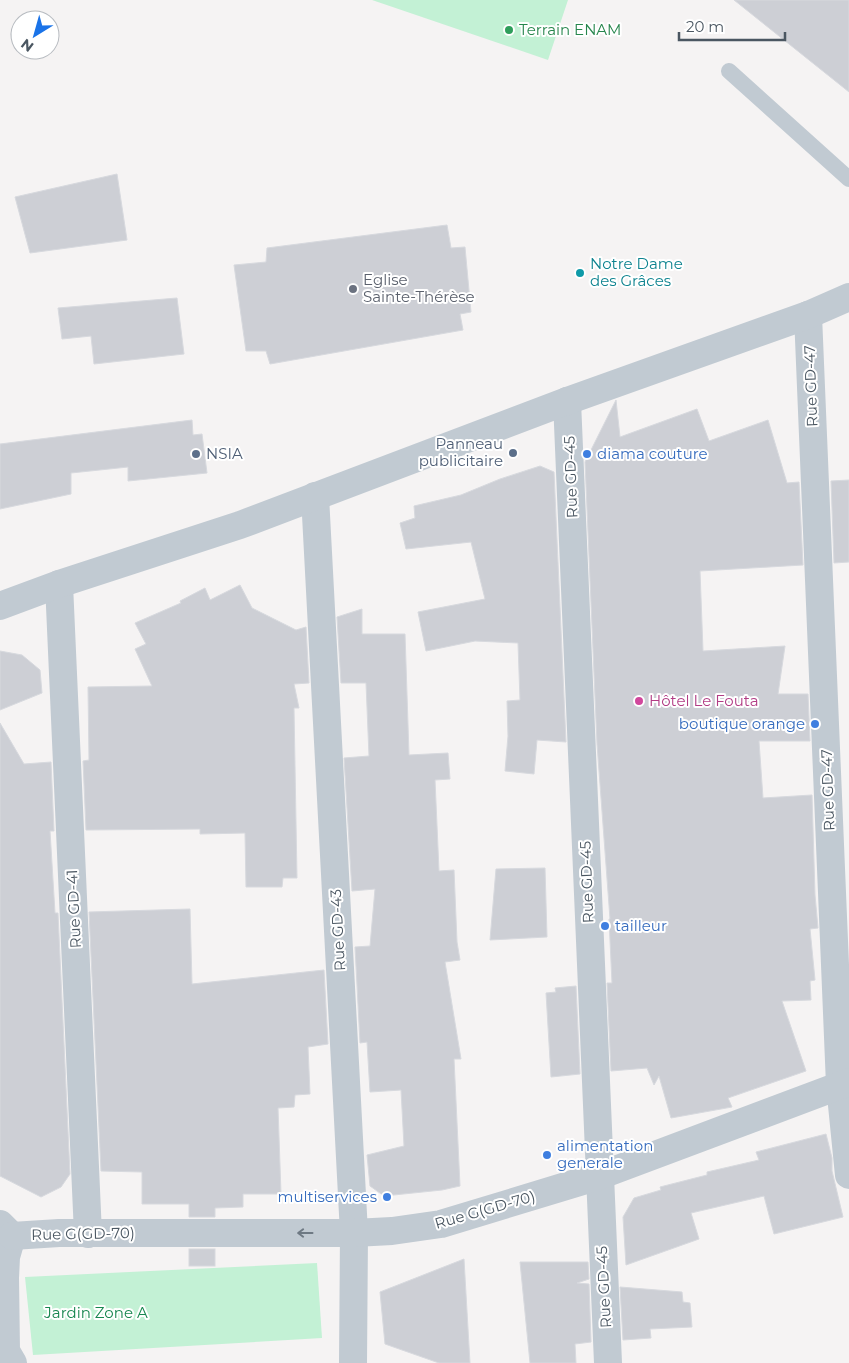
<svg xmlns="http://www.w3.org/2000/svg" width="849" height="1363" font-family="Montserrat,sans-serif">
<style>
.green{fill:#c3f1d5}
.building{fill:#cdcfd5;stroke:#d7d9de}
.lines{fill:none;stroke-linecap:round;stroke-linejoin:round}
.service{stroke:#c1cad2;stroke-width:16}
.minor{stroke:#c1cad2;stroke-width:28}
.oneway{stroke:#6e7983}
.leisure-dot{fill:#2e9e5b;stroke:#fff;stroke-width:2}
.culture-dot{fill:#0f9aa8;stroke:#fff;stroke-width:2}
.worship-dot{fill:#6b7280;stroke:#fff;stroke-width:2}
.service-dot{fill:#5c6f8a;stroke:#fff;stroke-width:2}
.shop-dot{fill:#3f7fe0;stroke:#fff;stroke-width:2}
.hotel-dot{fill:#d1479c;stroke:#fff;stroke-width:2}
.labels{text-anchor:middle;stroke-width:4;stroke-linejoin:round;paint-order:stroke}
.leisure-label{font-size:15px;fill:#27864d;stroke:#fff;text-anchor:start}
.culture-label{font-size:15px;fill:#0d838f;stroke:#fff;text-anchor:start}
.worship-label{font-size:15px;fill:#5b616d;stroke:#fff;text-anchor:start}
.street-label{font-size:15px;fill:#4a5661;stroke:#fff}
.service-label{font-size:15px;fill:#4e5e75;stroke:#fff;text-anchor:end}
.shop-label{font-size:15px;fill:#366cbe;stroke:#fff;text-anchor:start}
.hotel-label{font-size:15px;fill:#b23c85;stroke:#fff;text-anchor:start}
.park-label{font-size:15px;fill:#17864f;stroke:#fff}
</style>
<rect width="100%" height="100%" fill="#f5f3f3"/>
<g class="green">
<polygon points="372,0 568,0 548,60"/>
<polygon points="317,1263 322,1338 33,1355 25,1277"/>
</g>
<g class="building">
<polygon points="734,0 849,0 849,92"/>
<polygon points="117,174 127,240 30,253 15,197"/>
<polygon points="447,225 451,248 465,247 471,312 460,314 463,330 270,364 266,351 246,351 234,265 266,262 267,248"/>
<polygon points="177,298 184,354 94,364 91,336 62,339 58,308"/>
<polygon points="616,400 620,437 697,409 709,441 768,420 787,483 799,482 803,565 700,571 703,651 785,646 778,694 808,694 810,741 759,741 763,798 812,795 815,895 818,928 810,929 815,980 810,981 811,1000 782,1001 806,1071 728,1098 732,1107 671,1118 659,1076 654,1085 647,1068 611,1071 607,983 612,983 609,919 610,919 597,744 585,462"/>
<polygon points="192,420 193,435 202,434 207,473 128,481 128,467 71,473 71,494 0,509 0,444"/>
<polygon points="540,466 554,472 566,742 537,740 534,774 505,771 508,736 507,701 520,700 518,643 475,641 426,651 418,612 485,599 471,542 406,549 400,523 415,518 414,506 461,495 500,479"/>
<polygon points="849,480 849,562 834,563 831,481"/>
<polygon points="240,585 252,608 296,630 306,627 309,683 294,684 299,708 294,708 297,878 283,878 282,887 246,887 245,833 200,834 200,829 86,830 83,761 89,760 88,687 152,686 135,649 146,644 135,623 181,603 180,601 205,588 210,600"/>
<polygon points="362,609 362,634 405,634 409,755 448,753 450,779 435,780 439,871 454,870 457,942 460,960 445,962 461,1059 454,1059 460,1186 442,1190 384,1196 370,1186 367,1155 404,1146 401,1090 370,1092 367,1042 360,1043 355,947 370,946 375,889 352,891 344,758 369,756 366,683 341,683 337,617"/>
<polygon points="0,651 22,655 40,670 42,693 0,710"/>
<polygon points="0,723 24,764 51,762 54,831 50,831 55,913 58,913 70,1174 61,1187 41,1197 0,1176"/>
<polygon points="545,868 547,937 490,940 496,869"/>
<polygon points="190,909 192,984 324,970 328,1044 308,1047 310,1094 295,1095 294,1107 278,1108 281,1194 243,1194 243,1207 215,1208 215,1217 189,1217 189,1204 142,1204 142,1172 101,1171 89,912"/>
<polygon points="576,986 580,1074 551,1077 546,993 556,992 555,988"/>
<polygon points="826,1134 832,1158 832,1171 843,1217 774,1234 764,1196 691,1213 699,1239 626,1265 623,1217 634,1198 661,1190 660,1187 707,1175 707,1172 759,1160 756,1152"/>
<rect x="189" y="1249" width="26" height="17"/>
<polygon points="464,1259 470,1363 439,1363 385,1344 380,1292"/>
<polygon points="520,1262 588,1262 589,1279 577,1283 589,1284 591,1342 575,1344 576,1363 530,1363"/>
<polygon points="620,1287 682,1292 683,1302 690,1303 692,1327 650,1329 651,1338 623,1340"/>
</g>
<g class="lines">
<polyline class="service" points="729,71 849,179"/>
<g class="minor">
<polyline points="808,315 840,1085 849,1175"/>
<polyline points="567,401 608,1363"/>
<polyline points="315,496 354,1233 353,1363"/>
<polyline points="59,584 88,1234"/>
<polyline points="0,606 59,584 240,525 567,401 808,315 849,297"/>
<polyline points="0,1224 12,1236 6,1257 5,1278 6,1351 13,1363"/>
<polyline points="12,1236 59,1233 354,1233 392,1231 441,1224 599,1176 849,1082"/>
</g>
</g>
<defs><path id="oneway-shaft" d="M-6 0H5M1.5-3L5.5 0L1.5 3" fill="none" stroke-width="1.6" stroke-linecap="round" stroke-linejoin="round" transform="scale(1.25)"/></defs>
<use class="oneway" href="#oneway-shaft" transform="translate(305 1233) rotate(180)"/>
<circle class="leisure-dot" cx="509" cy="30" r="5"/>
<circle class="culture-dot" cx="580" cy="273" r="5"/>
<circle class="worship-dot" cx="353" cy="289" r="5"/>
<g class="service-dot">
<circle cx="513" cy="453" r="5"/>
<circle cx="196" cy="454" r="5"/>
</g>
<g class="shop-dot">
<circle cx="587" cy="454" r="5"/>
<circle cx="815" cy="724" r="5"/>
<circle cx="605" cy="926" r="5"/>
<circle cx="547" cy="1155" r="5"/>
<circle cx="387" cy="1197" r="5"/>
</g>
<circle class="hotel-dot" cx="639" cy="701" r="5"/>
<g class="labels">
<g class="leisure-label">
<text x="519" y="35">Terrain ENAM</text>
</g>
<g class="culture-label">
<text x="590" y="269">Notre Dame<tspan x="590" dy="17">des Grâces</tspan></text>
</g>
<g class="worship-label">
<text x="363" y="285">Eglise<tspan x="363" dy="17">Sainte-Thérèse</tspan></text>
</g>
<g class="street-label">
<text transform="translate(811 386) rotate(-92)" y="5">Rue GD-47</text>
<text transform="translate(571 477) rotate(-92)" y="5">Rue GD-45</text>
<text transform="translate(828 790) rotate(-92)" y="5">Rue GD-47</text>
<text transform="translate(587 882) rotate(-92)" y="5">Rue GD-45</text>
<text transform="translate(74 909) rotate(-93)" y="5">Rue GD-41</text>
<text transform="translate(338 930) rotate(-93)" y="5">Rue GD-43</text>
<text transform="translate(485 1210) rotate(-16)" y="5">Rue G(GD-70)</text>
<text transform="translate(83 1234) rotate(-1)" y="5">Rue G(GD-70)</text>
<text transform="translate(604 1287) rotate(-93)" y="5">Rue GD-45</text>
</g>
<g class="service-label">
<text x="503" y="449">Panneau<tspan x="503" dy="17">publicitaire</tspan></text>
<text x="206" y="459" text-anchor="start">NSIA</text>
</g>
<g class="shop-label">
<text x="597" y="459">diama couture</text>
<text x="805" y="729" text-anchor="end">boutique orange</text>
<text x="615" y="931">tailleur</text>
<text x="557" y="1151">alimentation<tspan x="557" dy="17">generale</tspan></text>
<text x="377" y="1202" text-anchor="end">multiservices</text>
</g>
<g class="hotel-label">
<text x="649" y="706">Hôtel Le Fouta</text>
</g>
<g class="park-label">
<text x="96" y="1318">Jardin Zone A</text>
</g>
</g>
<g transform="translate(35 35) rotate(217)"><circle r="24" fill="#ffffff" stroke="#b7bbc0"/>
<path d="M0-4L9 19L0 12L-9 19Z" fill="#1a73e8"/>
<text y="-8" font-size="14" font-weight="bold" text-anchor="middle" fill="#4a5661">N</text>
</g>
<path d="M679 32v8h106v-8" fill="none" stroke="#4a5661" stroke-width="2.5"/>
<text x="686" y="32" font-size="15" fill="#4a5661" stroke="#ffffff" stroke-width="4" paint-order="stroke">20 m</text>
</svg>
